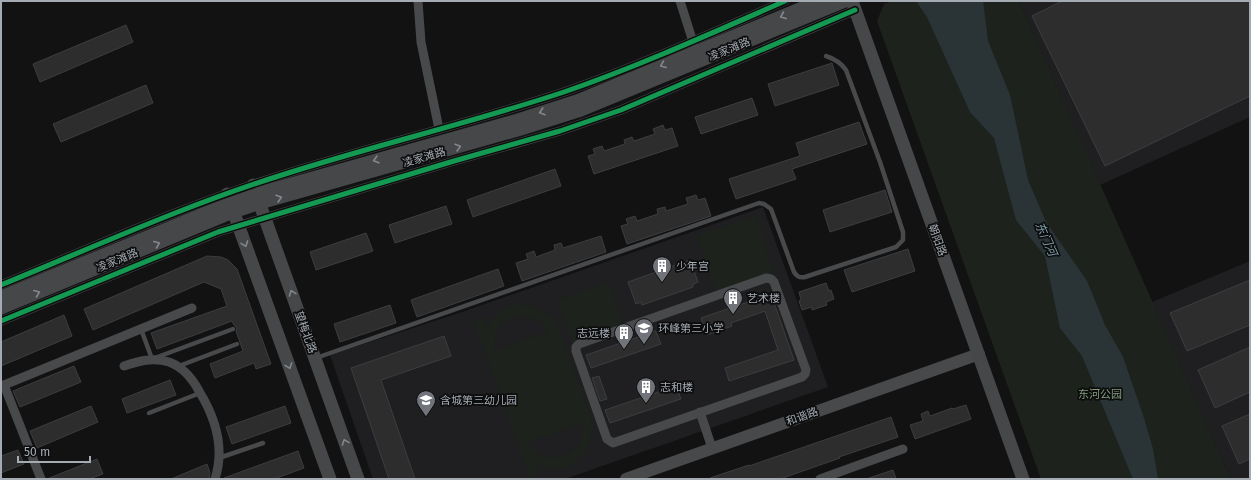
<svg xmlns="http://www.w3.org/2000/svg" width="1251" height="480" font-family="'Fira Sans','Noto Sans SC',sans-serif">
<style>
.built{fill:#1f1f21}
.green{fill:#1d221d;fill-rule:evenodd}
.water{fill:#2a3437}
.building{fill:#2d2d2e;stroke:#3b3d3f}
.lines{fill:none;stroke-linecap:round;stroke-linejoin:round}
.service{stroke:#47494b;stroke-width:4.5}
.minor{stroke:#47494b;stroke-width:9}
.tertiary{stroke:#47494b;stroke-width:12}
.secondary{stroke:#464749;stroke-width:13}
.cycleway-casing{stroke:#0d0d0e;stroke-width:8}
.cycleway{stroke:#139951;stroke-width:5}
.oneway{stroke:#83888e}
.labels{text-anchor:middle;stroke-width:3.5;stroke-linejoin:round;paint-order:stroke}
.street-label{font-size:11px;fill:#a4abb3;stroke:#0d0d0e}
.poi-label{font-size:11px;fill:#a4abb3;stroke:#0d0d0e;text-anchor:start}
.park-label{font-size:11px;fill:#819d7c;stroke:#0d0d0e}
.water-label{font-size:12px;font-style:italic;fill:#7d9fac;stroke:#0d0d0e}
</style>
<rect width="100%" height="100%" fill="#121213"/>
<g class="built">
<polygon points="1019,1 1250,1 1250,117 1100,185"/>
<polygon points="763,207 828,387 565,479 373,479 330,355 465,311"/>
<polygon points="1250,261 1250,479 1231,479 1152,302"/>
</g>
<g class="green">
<polygon points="892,1 1019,1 1231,479 1041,479 877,21 884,4"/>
<polygon points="756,215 774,273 716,293 697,236"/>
<polygon points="608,282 624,326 573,344 557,300"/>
<path d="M515 305C534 304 545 309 557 324L591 418C596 442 582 468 555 469 548 469 542 466 537 464L540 475 530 478 473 319 483 316 487 326C496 315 501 309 515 305ZM518 316C532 316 539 319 548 331L495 351C494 341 496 327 505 321 508 319 514 318 518 316ZM582 423C582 426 583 430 582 433 580 449 564 461 548 457 539 456 533 448 528 442Z"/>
</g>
<polygon class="water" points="916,1 983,1 988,41 1010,95 1028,180 1046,222 1087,281 1105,325 1123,357 1143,415 1153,449 1158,479 1133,479 1082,356 1060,328 1045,256 1016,220 994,138 970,112 927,17"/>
<g class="building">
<polygon points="1062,1 1250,1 1250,96 1105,166 1032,16"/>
<polygon points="126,25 133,42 40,82 33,64"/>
<polygon points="832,63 839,85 775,106 768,84"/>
<polygon points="146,85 153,103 61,142 53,124"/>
<polygon points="752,98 758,115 701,134 695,117"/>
<polygon points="859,122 867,144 792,169 796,179 736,199 729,179 800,156 796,143"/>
<polygon points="663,125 665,130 672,128 678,146 594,174 588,156 595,154 593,149 602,146 604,151 625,144 624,140 632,137 634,141 655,134 653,129"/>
<polygon points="555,169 561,186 473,217 467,200"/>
<polygon points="885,190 892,212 830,232 823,210"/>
<polygon points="696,195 698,200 705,198 711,216 627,244 621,226 628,224 626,219 635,216 637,221 658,214 657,209 665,207 666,211 688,204 686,198"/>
<polygon points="446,206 452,224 395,243 389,225"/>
<polygon points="366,233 373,251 316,270 310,252"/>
<polygon points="601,236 606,252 522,281 516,263 528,259 526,254 534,251 536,257 555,250 554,245 561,243 563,248"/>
<polygon points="908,249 915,271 852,292 844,270"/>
<polygon points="207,256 221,257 228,260 237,269 271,364 256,369 254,363 215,378 210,364 243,351 236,331 237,328 234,325 232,321 157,349 151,333 227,306 221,289 204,282 93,330 84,309"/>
<polygon points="690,260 698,282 693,284 693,287 642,305 641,302 636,304 628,282"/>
<polygon points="498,269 504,286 417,317 411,300"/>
<polygon points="1250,280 1250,325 1187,351 1170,313"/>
<polygon points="826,283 829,291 831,290 834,299 826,302 827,305 812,310 812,307 802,310 799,301 801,300 799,292"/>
<polygon points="771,294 794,360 729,381 725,368 778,350 765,311 731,323 732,326 707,335 701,318"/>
<polygon points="390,305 396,323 340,342 334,324"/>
<polygon points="64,315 72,336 1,366 1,342"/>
<polygon points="656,331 661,344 591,368 586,355"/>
<polygon points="444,336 451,356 381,380 415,479 389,479 351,368"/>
<polygon points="1250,347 1250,392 1215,408 1198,370"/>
<polygon points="74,366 81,382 20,407 13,391"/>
<polygon points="599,376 607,399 600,401 592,378"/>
<polygon points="170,380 176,395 127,413 122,399"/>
<polygon points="676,386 681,399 610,423 605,410"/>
<polygon points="966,405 971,419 915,439 910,425 923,421 921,414 928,411 930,416 952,408 953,409"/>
<polygon points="91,406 98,422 37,448 30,431"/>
<polygon points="285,406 291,423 232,444 226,427"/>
<polygon points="1250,414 1250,459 1239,464 1222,426"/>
<polygon points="891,417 898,437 839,457 840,458 780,479 710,479 710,478 749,465 749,466"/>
<polygon points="18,450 24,464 1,473 1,456"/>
<polygon points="298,451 304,468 274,479 225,479 224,478"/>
<polygon points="97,459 103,474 89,479 47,479"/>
<polygon points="207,464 210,473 209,479 171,479"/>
<polygon points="893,470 896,479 870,479 869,478"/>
</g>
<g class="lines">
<g class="service">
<polyline points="141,329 152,359 233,329"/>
<path d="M316 358 759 203 764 204 771 209 794 272C797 277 800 278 805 277L896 247 903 240V232L880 162 846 70C841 63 835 59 826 56"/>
<polyline points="179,366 237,344"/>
<polyline points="149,413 200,393"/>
<polyline points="219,458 263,443"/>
</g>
<g class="minor">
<polyline points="418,1 421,42 439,129"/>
<polyline points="680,1 694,45"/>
<polygon points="766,278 771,279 774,282 806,370 805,374 802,377 613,443 607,439 576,351 576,347 579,344"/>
<path d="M1 285C94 247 186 205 282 175 375 145 471 123 564 92 639 66 712 33 785 1"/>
<polyline points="1,321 218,232 454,161 560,131 621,110 855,10"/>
<path d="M124 366C139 361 153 357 169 362 183 367 192 378 199 391 215 417 225 448 215 479"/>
<polyline points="700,412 712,448"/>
<polyline points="41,479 4,385 192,308"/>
<polyline points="820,479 903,449"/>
</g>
<polyline class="tertiary" points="626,479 979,354"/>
<g class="secondary">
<polyline points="852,1 1023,479"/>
<polyline points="253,185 358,479"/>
<polyline points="227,194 330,479"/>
<polyline points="1,297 230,203 256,194 518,120 577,101 819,1"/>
<polyline points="1,308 233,212 260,203 521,129 581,110 845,1"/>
</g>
<defs>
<g id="cycleway">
<path d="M1 285C94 247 186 205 282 175 375 145 471 123 564 92 639 66 712 33 785 1"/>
<polyline points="1,321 218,232 454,161 560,131 621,110 855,10"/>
</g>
</defs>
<use href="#cycleway" class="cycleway-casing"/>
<use href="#cycleway" class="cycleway"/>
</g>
<defs><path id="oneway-chevron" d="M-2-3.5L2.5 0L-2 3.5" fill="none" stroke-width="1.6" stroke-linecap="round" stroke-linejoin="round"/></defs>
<g class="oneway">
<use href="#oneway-chevron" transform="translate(783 16) rotate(158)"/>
<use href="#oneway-chevron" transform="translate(663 65) rotate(158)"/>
<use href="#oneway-chevron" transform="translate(542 112) rotate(162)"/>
<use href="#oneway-chevron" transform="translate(458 147) rotate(-16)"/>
<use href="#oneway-chevron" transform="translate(376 160) rotate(164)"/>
<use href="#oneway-chevron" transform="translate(279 198) rotate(-16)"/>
<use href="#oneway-chevron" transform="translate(157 244) rotate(-22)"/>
<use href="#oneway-chevron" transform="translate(245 244) rotate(70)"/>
<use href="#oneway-chevron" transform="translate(37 293) rotate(-22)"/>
<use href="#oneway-chevron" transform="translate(292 293) rotate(-110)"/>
<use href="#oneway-chevron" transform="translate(289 366) rotate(70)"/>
<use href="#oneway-chevron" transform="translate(345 442) rotate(-110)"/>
</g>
<defs>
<symbol id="building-pin" viewBox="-11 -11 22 30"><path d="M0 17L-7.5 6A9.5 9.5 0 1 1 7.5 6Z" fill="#71757b" stroke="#0d0d0e"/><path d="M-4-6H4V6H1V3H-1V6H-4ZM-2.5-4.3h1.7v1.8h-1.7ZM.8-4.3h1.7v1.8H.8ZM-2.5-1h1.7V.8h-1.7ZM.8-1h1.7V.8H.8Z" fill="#fff"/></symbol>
<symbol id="school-pin" viewBox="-11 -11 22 30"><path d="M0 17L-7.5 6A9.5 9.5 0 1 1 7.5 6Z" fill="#71757b" stroke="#0d0d0e"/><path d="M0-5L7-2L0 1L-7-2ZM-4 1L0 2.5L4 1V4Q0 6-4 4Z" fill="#fff"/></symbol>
</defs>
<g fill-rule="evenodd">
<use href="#building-pin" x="651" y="255" width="22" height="30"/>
<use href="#building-pin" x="722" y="287" width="22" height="30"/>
<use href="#school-pin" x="633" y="317" width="22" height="30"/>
<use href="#building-pin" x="613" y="322" width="22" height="30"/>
<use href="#building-pin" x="635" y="376" width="22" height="30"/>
<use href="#school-pin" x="415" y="389" width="22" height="30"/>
</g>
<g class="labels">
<g class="street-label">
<text transform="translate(729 49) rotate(-22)" y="4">凌家滩路</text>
<text transform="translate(424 157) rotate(-16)" y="4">凌家滩路</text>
<text transform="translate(938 240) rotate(70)" y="4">朝阳路</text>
<text transform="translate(117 260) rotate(-22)" y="4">凌家滩路</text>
<text transform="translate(306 332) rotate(70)" y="4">望梅北路</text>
<text transform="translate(802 416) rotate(-20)" y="4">和谐路</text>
</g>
<g class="poi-label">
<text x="676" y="270">少年宫</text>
<text x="747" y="302">艺术楼</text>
<text x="658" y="332">环峰第三小学</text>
<text x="610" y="337" text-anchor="end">志远楼</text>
<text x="660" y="391">志和楼</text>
<text x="440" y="404">含城第三幼儿园</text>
</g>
<g class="park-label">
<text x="1100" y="398">东河公园</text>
</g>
<g class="water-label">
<text transform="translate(1046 239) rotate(66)" y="4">东门河</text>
</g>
</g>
<rect width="1251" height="480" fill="none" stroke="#a4abb3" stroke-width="4"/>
<path d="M18 456v6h72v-6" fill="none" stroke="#a4abb3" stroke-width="2"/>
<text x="24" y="456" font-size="12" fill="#a4abb3" stroke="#0d0d0e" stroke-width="3" paint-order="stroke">50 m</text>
</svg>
